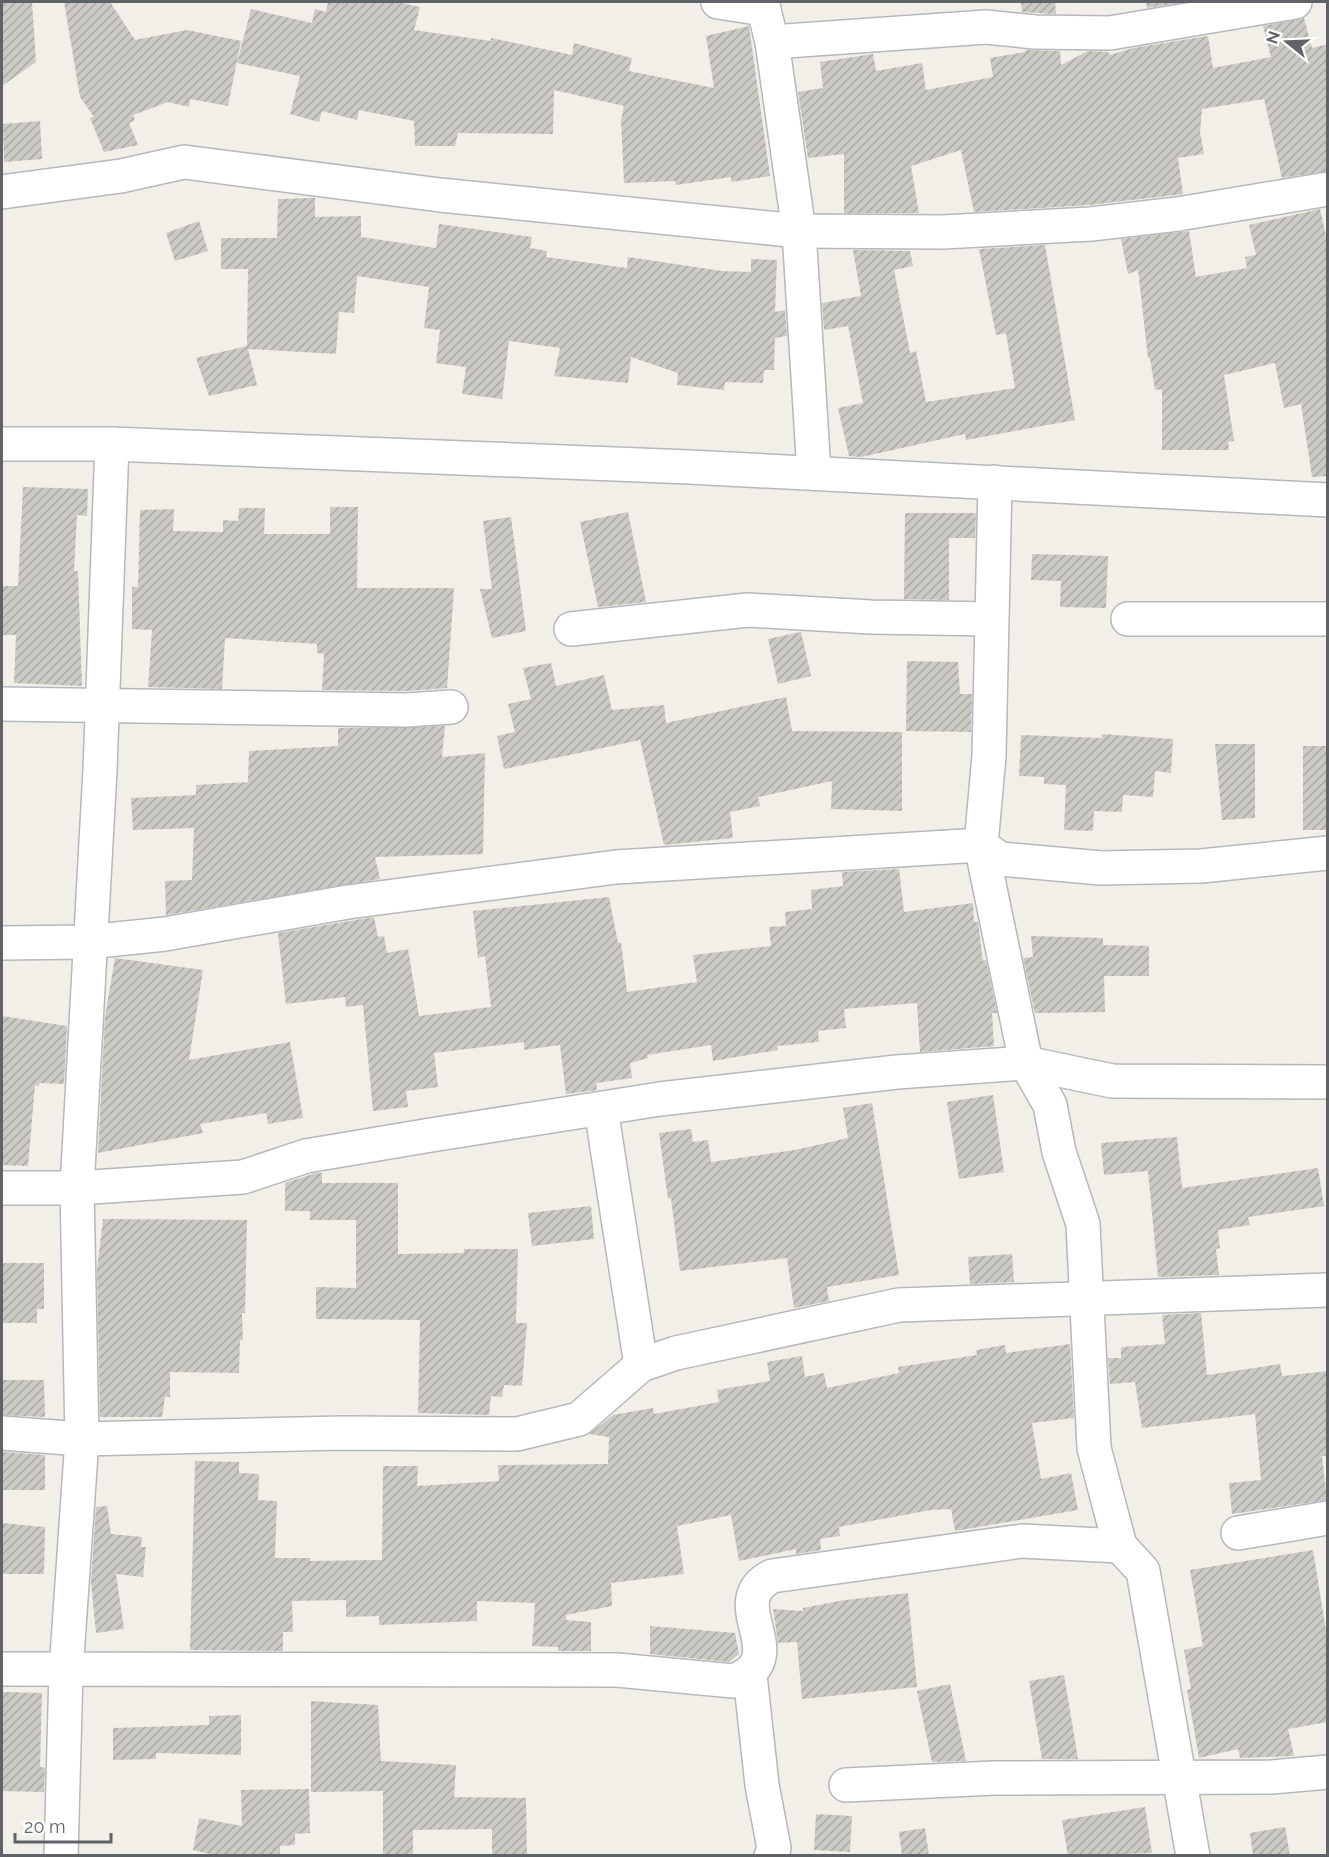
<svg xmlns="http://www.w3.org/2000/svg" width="1329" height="1857" font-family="Raleway,sans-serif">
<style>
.building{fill:url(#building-hatch)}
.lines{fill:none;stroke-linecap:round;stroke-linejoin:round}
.minor-casing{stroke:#b5b8bc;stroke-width:36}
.minor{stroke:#fff;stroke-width:33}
</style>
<defs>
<pattern id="building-hatch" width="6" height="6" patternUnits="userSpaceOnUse" patternTransform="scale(1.5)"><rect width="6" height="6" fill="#cccac5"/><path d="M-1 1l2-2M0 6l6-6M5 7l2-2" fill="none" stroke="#a9a8a4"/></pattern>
</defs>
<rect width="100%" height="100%" fill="#f1efe8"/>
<g class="building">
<polygon points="2,2 32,2 36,62 2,86"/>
<polygon points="64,2 110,2 135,40 187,30 241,41 228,106 190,99 189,107 168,102 133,115 135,120 129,123 138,145 104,152 90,118 94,117 80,97"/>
<polygon points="328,2 397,2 420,7 414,30 491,41 491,38 572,55 574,43 632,58 629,71 714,88 706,36 749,26 770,176 731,182 731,177 676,185 675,181 624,183 621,121 624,106 554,90 553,134 458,133 455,146 415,146 414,121 359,110 357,120 322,111 319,122 290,114 300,76 237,63 251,9 312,23 315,9 326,12"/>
<polygon points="1021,2 1055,2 1056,14 1022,12"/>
<polygon points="1146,2 1185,2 1147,8"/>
<polygon points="1304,18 1312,48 1328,44 1328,171 1282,178 1264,99 1202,109 1200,132 1204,154 1178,158 1183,194 1175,195 1089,205 974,212 961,150 911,166 919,213 844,213 844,154 808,158 798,92 823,88 820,62 873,54 876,71 922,63 926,90 993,77 990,58 1025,52 1025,50 1060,51 1061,65 1088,51 1108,52 1110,55 1133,48 1208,36 1213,68 1271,57 1263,26"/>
<polygon points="40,121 42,159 4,162 3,124"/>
<polygon points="315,198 315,217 361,216 361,237 436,248 439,224 532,237 530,248 547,251 546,257 627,268 628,257 722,271 751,272 751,259 777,260 775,312 785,310 787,336 775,338 774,370 764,370 763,383 725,382 724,390 677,385 678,373 631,357 628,383 554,376 560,348 509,341 502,399 462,394 466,367 436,363 440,330 424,328 429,287 357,276 354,313 339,312 336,354 248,349 257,385 209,396 196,358 247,346 248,269 221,269 221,238 277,238 278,199"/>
<polygon points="1320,209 1328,245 1328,476 1312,477 1301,404 1284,408 1275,363 1224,375 1234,441 1228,442 1229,450 1162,450 1162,389 1155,390 1150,358 1148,358 1138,270 1128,274 1121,239 1189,231 1196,277 1247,268 1245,257 1256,255 1249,225"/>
<polygon points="199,221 208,251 175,261 166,233"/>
<polygon points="1045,245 1075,420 966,440 965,434 861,457 849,456 838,408 863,403 848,326 824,330 822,303 861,296 853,250 910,251 913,266 894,270 910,353 916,351 926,402 1015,388 1006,333 996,335 979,249"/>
<polygon points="23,487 88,489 87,516 77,515 74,571 78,571 82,686 14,683 16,635 2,635 2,586 18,586"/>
<polygon points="330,507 358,507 357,588 454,588 447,688 406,691 322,690 324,654 317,653 317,644 225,638 222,689 148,687 152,630 132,629 132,587 138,587 140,510 174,509 173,531 223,532 223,520 238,521 239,508 265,508 264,534 330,534"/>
<polygon points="628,512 646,602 598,607 580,522"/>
<polygon points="905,513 976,513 975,538 949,538 949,600 904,599"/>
<polygon points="511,517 526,631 492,638 480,589 492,589 483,521"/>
<polygon points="1032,554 1108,556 1106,608 1060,607 1061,581 1031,580"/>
<polygon points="801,632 811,676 778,684 768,639"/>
<polygon points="907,661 958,662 960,694 972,694 971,732 906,731"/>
<polygon points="551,663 556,686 604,675 612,710 664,705 666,723 786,697 792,731 902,732 902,811 831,809 832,781 758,797 760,806 730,812 733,838 664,845 640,740 504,769 497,736 515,732 508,704 531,699 523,668"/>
<polygon points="445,726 442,757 485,753 483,854 375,857 380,879 166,915 165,881 192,880 194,828 133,830 131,798 196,795 196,785 248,782 249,751 338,746 338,728"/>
<polygon points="1102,734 1173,739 1171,773 1155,771 1153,797 1123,795 1122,812 1094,811 1093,831 1064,830 1066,785 1044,784 1044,777 1019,776 1021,735 1102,738"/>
<polygon points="1215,744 1255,744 1255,818 1222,820"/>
<rect x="1303" y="746" width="25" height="84"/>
<polygon points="899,869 904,912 973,903 974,922 978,922 983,961 986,960 997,1013 992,1013 994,1046 920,1052 917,1003 844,1009 846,1028 818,1031 819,1042 777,1046 778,1050 713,1061 711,1045 647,1055 648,1058 630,1063 632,1078 596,1083 597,1090 566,1094 560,1045 524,1050 524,1042 434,1053 438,1087 406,1091 408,1107 373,1111 363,1005 346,1007 345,997 286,1004 278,933 374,917 378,937 384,936 387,953 408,949 419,1016 491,1007 485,956 478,958 473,911 609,897 618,943 621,942 627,992 697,982 693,955 771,946 769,927 786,926 785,912 812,909 811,890 843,886 842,872"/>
<polygon points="1031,936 1103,938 1103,945 1149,946 1149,976 1104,976 1105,1012 1035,1013 1023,958 1033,957"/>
<polygon points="115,958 203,970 189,1060 290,1042 303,1118 268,1124 266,1113 200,1124 203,1133 98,1153 105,1017"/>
<polygon points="2,1016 67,1026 64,1084 39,1083 39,1086 35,1085 28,1166 2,1165"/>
<polygon points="993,1095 1004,1172 959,1179 947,1102"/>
<polygon points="872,1103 899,1275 827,1287 829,1301 794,1308 787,1258 680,1271 671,1198 668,1199 659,1133 691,1129 693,1142 708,1140 711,1162 795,1150 848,1138 843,1108"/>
<polygon points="1177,1137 1182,1188 1318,1168 1324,1206 1248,1217 1250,1225 1218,1230 1220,1248 1216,1249 1219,1275 1158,1277 1148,1171 1104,1175 1101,1143"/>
<polygon points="316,1173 322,1173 322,1183 398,1183 398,1254 464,1253 464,1249 518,1249 516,1323 527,1323 522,1386 504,1385 502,1397 491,1396 489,1415 418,1413 420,1320 316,1319 316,1287 356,1288 356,1220 310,1220 310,1211 285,1211 285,1183"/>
<polygon points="591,1206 594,1239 532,1246 528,1213"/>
<polygon points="103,1219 247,1220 245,1313 242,1313 243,1340 240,1340 239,1373 170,1372 170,1397 165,1397 162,1417 100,1417 97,1270"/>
<polygon points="1012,1254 1014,1282 970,1284 968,1257"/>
<polygon points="2,1263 44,1263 44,1309 37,1309 37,1323 2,1323"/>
<polygon points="1201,1313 1207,1375 1280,1364 1282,1376 1328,1371 1328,1456 1322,1456 1327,1500 1232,1514 1229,1483 1261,1480 1255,1414 1142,1428 1135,1382 1110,1384 1108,1358 1121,1358 1121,1347 1165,1344 1162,1315"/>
<polygon points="1070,1344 1074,1418 1032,1423 1041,1479 1071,1473 1078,1510 955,1531 951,1509 931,1510 839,1527 840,1536 820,1539 821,1550 796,1554 796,1549 739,1561 731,1515 677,1526 684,1574 611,1583 612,1606 566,1615 566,1620 591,1622 591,1651 558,1651 558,1647 532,1646 535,1603 477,1601 477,1621 379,1625 379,1616 346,1617 346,1600 292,1601 293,1632 283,1632 283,1651 190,1650 195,1461 239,1462 239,1473 259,1474 258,1500 277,1501 275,1558 310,1558 310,1561 382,1560 383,1466 418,1466 417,1486 499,1481 498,1465 608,1464 609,1437 589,1434 613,1415 653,1408 654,1414 719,1402 717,1390 770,1381 767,1362 802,1356 805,1377 824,1373 827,1388 899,1373 898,1367 977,1355 976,1350 1005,1345 1006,1353"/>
<polygon points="2,1380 44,1380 45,1417 2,1415"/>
<polygon points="2,1452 45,1455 45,1490 2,1490"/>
<polygon points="107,1506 111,1534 142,1537 141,1547 146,1547 143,1577 116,1574 124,1629 96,1633 91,1582 96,1507"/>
<polygon points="2,1523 45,1527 44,1574 2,1574"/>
<polygon points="1313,1550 1328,1643 1328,1722 1288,1729 1294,1756 1240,1758 1238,1749 1199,1758 1187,1690 1191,1689 1184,1650 1203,1646 1190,1570"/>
<polygon points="908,1593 917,1687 802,1699 797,1642 778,1643 773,1609 803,1611 803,1608 845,1600"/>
<polygon points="650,1626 735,1633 739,1654 729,1662 650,1654"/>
<polygon points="1064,1675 1078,1759 1042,1759 1029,1681"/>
<polygon points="950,1684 966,1761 932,1762 917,1691"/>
<polygon points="2,1692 42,1693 40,1767 45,1768 44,1792 2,1791"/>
<polygon points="311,1701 378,1705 381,1761 456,1765 454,1797 526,1798 527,1856 492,1856 492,1829 413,1830 413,1855 383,1855 383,1791 311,1792"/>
<polygon points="241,1715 241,1755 156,1753 156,1759 113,1760 113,1728 209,1725 209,1716"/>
<polygon points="309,1789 310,1833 295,1834 295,1845 280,1846 280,1856 220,1856 193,1850 199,1818 242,1826 241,1790"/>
<polygon points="1145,1807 1152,1853 1068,1856 1062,1820"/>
<polygon points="816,1814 852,1816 850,1852 814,1850"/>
<polygon points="1285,1827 1290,1856 1253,1856 1250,1833"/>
<polygon points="925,1828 929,1856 902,1856 899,1832"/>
</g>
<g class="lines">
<defs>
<g id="minor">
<polyline points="718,2 764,9"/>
<polyline points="762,2 772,42 799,231 814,473"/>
<polyline points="772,42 986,27 1035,32 1110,33 1295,2"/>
<polyline points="2,192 121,176 184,162 440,195 799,231 943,232 1091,224 1178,214 1328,189"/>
<polyline points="2,444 112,444 689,467 1328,500"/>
<polyline points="995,482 989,756 981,845 1026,1063 1050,1105 1059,1152 1083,1224 1094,1448 1120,1546 1143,1571 1193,1856"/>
<polyline points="1128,619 1328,619"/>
<polyline points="571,629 748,610 871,617 991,619"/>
<polyline points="2,704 406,710 451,707"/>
<polyline points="2,943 88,942 165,934 348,902 616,867 981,845 1000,859 1101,868 1201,866 1328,853"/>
<polyline points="601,1109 641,1365"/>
<polyline points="2,1188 77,1188 243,1177 306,1156 431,1135 660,1099 897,1072 1026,1063 1112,1081 1328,1082"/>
<polyline points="2,1433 82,1439 342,1433 517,1434 579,1419 641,1365 676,1353 899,1305 1328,1290"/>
<polyline points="1238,1533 1328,1518"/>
<path d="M2 1669 617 1670 733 1681C797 1658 719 1603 772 1576L1022 1541 1120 1546"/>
<polyline points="750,1675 762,1785 774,1848 771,1856"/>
<polyline points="846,1785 994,1778 1272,1777 1328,1772"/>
<polyline points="61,1856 66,1671 82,1439 77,1188 100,770 112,444"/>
</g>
</defs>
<use href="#minor" class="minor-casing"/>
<use href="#minor" class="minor"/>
</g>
<rect width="1329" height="1857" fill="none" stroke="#5f6368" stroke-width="6"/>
<g transform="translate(1287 42) rotate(288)" stroke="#ffffff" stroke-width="4.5" paint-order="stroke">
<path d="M0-4.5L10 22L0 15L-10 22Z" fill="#5f6368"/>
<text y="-9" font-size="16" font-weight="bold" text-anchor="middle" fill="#5f6368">N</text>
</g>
<path d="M15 1833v9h96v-9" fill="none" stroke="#5f6368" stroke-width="3"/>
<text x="24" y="1833" font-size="18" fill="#5f6368" stroke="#ffffff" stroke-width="4.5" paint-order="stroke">20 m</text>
</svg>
